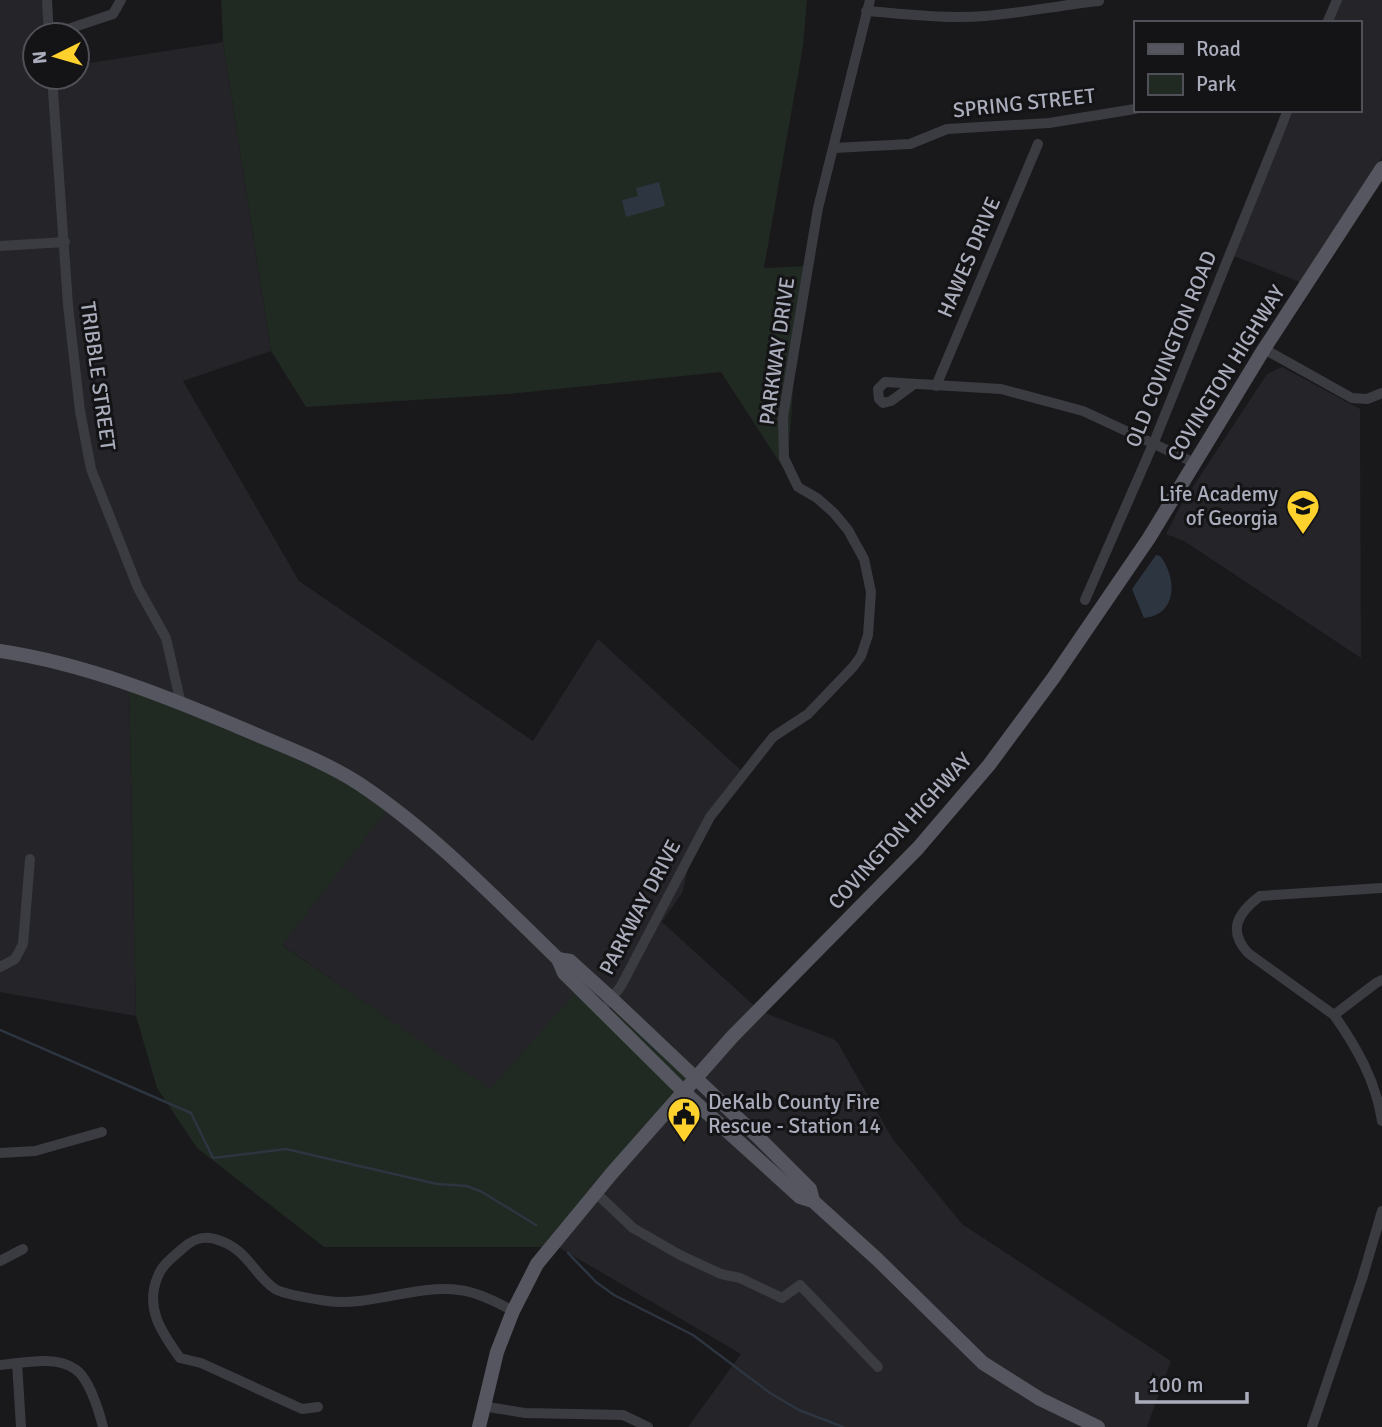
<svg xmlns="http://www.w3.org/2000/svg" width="1382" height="1427" font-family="Signika,sans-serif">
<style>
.built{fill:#252428}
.green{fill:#202922}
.water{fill:#2d3540}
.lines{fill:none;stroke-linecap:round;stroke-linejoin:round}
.stream{stroke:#2d3540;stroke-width:2.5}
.minor{stroke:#3b3b42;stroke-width:10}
.major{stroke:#55565f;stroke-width:14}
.labels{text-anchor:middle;stroke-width:6;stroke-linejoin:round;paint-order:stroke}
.street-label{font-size:21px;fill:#aaadbb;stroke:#141316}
.poi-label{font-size:21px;fill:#aaadbb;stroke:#141316;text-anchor:end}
</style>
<rect width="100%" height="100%" fill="#19181b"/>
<g class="built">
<polygon points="0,0 50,0 53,35 35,35 35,77 77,77 77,65 223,42 271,351 183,381 299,581 533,741 598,639 746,775 695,842 682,893 662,922 760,1011 833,1039 838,1043 892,1138 962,1224 1171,1361 1147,1427 688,1427 741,1354 558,1247 582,986 490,1090 281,944 386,810 129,683 136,1016 0,992"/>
<polygon points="1342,0 1382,0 1382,157 1300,282 1231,255 1294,110 1359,110 1359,23 1332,23"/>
<polygon points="1282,367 1360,409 1361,658 1184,541 1166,534 1181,505 1267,374"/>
</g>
<g class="green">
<path d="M221 0H807L803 46 764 268 806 266C790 334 797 403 785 471L721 372 509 394 306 407 271 351 223 42Z"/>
<polygon points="129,682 315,758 387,810 282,945 490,1089 582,985 695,1079 558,1247 324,1247 197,1148 157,1088 136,1016"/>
</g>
<g class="water">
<polygon points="659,182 665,206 626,217 622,200 638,196 636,188"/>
<path d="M1156 555 1160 556C1177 577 1178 615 1144 618L1132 589Z"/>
</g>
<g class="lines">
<g class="stream">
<polyline points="0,1030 191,1113 213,1158 286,1149 437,1184 467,1186 482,1192 536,1225"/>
<polyline points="568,1253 596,1282 614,1295 693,1335 770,1393 799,1410 843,1427"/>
</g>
<g class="minor">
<polyline points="47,0 49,35"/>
<path d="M866 11C906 14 945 19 985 16 1023 13 1061 5 1099 1"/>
<polyline points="1327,23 1337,0"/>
<polyline points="49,30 68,29 113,14 121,0"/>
<polyline points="52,77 68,305 80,411 91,469 138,588 166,638 181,704"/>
<polyline points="834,148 910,144 947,129 1049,123 1135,109"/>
<polyline points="0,246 65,242"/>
<polyline points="1264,349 1352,398 1367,399 1382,393"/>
<polyline points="913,385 891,401 883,403 879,399 878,389 885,382 1001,389 1083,411 1195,463"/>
<polyline points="936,386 1038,144"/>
<polyline points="1085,600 1154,442 1288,110"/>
<path d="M1382 888 1260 896C1238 913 1227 930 1248 953L1334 1015 1376 983 1382 980"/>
<polyline points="0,967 15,959 23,944 30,859"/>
<polyline points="608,1003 621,986 710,817 773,737 808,714 853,667 861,656 868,635 871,592 864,559 848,530 834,513 817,498 798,487 784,458 783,417 818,208 870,0"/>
<path d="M1334 1015C1357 1048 1376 1081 1382 1121"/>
<polyline points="0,1153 35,1151 102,1132"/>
<polyline points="596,1193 633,1228 680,1255 721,1274 740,1278 782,1298 800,1285 878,1367"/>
<polyline points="0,1261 23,1249"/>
<polyline points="17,1363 21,1427"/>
<path d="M0 1365C22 1363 56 1355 75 1369 89 1378 99 1411 103 1427"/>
<polyline points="482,1406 525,1413 623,1415 648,1427"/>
<path d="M318 1407 302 1409 201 1363 180 1358C162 1333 144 1308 158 1276 162 1265 173 1257 182 1249 192 1240 202 1235 215 1239 249 1249 251 1272 275 1289 285 1295 314 1299 327 1301 369 1307 418 1284 459 1290 477 1292 497 1302 513 1311"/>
<polyline points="1312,1427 1362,1279 1382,1211"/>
</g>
<g class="major">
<path d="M0 651C86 664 168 697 248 731 285 747 324 761 358 783 432 832 495 898 558 959L564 973 684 1092 800 1197 813 1201 877 1259 983 1363 1040 1399 1098 1427"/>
<polyline points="558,959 570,961 612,999 760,1139 810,1189 813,1201"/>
<polyline points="479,1427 497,1352 513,1311 537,1264 612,1173 732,1037 918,848 989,765 1054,677 1149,538 1264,349 1382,168"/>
</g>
</g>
<defs>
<symbol id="school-pin" viewBox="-11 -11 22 30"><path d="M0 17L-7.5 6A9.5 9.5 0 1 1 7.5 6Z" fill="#fed12d" stroke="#141316"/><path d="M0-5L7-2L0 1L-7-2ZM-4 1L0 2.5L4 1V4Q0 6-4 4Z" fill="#111"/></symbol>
<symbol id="civic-pin" viewBox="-11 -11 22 30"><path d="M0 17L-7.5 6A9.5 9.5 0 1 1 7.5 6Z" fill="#fed12d" stroke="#141316"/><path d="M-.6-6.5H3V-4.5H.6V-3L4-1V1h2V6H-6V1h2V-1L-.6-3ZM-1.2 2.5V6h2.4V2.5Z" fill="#111"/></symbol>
</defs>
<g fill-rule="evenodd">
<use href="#school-pin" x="1284" y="487" width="38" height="52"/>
<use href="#civic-pin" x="665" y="1095" width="38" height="52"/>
</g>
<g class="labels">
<g class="street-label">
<text transform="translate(1024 103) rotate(-6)" y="7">SPRING STREET</text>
<text transform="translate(969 257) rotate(-67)" y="7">HAWES DRIVE</text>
<text transform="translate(1171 349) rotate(-68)" y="7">OLD COVINGTON ROAD</text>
<text transform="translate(777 351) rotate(-82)" y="7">PARKWAY DRIVE</text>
<text transform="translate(1226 373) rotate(-58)" y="7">COVINGTON HIGHWAY</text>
<text transform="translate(98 376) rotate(82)" y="7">TRIBBLE STREET</text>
<text transform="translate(900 831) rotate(-48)" y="7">COVINGTON HIGHWAY</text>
<text transform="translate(640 907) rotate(-62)" y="7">PARKWAY DRIVE</text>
</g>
<g class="poi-label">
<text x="1278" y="501">Life Academy<tspan x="1278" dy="24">of Georgia</tspan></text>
<text x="708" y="1109" text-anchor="start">DeKalb County Fire<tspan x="708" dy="24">Rescue - Station 14</tspan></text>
</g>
</g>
<rect x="1134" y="21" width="228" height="91" fill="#141316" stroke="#505158" stroke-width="2"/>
<rect x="1148" y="44" width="35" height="10" fill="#55565f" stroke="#505158" stroke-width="2"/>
<text x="1196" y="56" font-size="21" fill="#aaadbb">Road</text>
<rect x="1148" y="74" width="35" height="21" fill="#202922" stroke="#505158" stroke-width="2"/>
<text x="1196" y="91" font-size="21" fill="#aaadbb">Park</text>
<g transform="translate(56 56) rotate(265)"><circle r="33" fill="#141316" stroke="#505158" stroke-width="2"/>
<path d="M0-5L12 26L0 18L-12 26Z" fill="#fed12d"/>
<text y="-10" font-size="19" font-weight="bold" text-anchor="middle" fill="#aaadbb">N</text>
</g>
<path d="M1137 1392v10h110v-10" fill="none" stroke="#aaadbb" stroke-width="3.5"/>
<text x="1148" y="1392" font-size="21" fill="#aaadbb" stroke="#141316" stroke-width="5" paint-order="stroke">100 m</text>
</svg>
